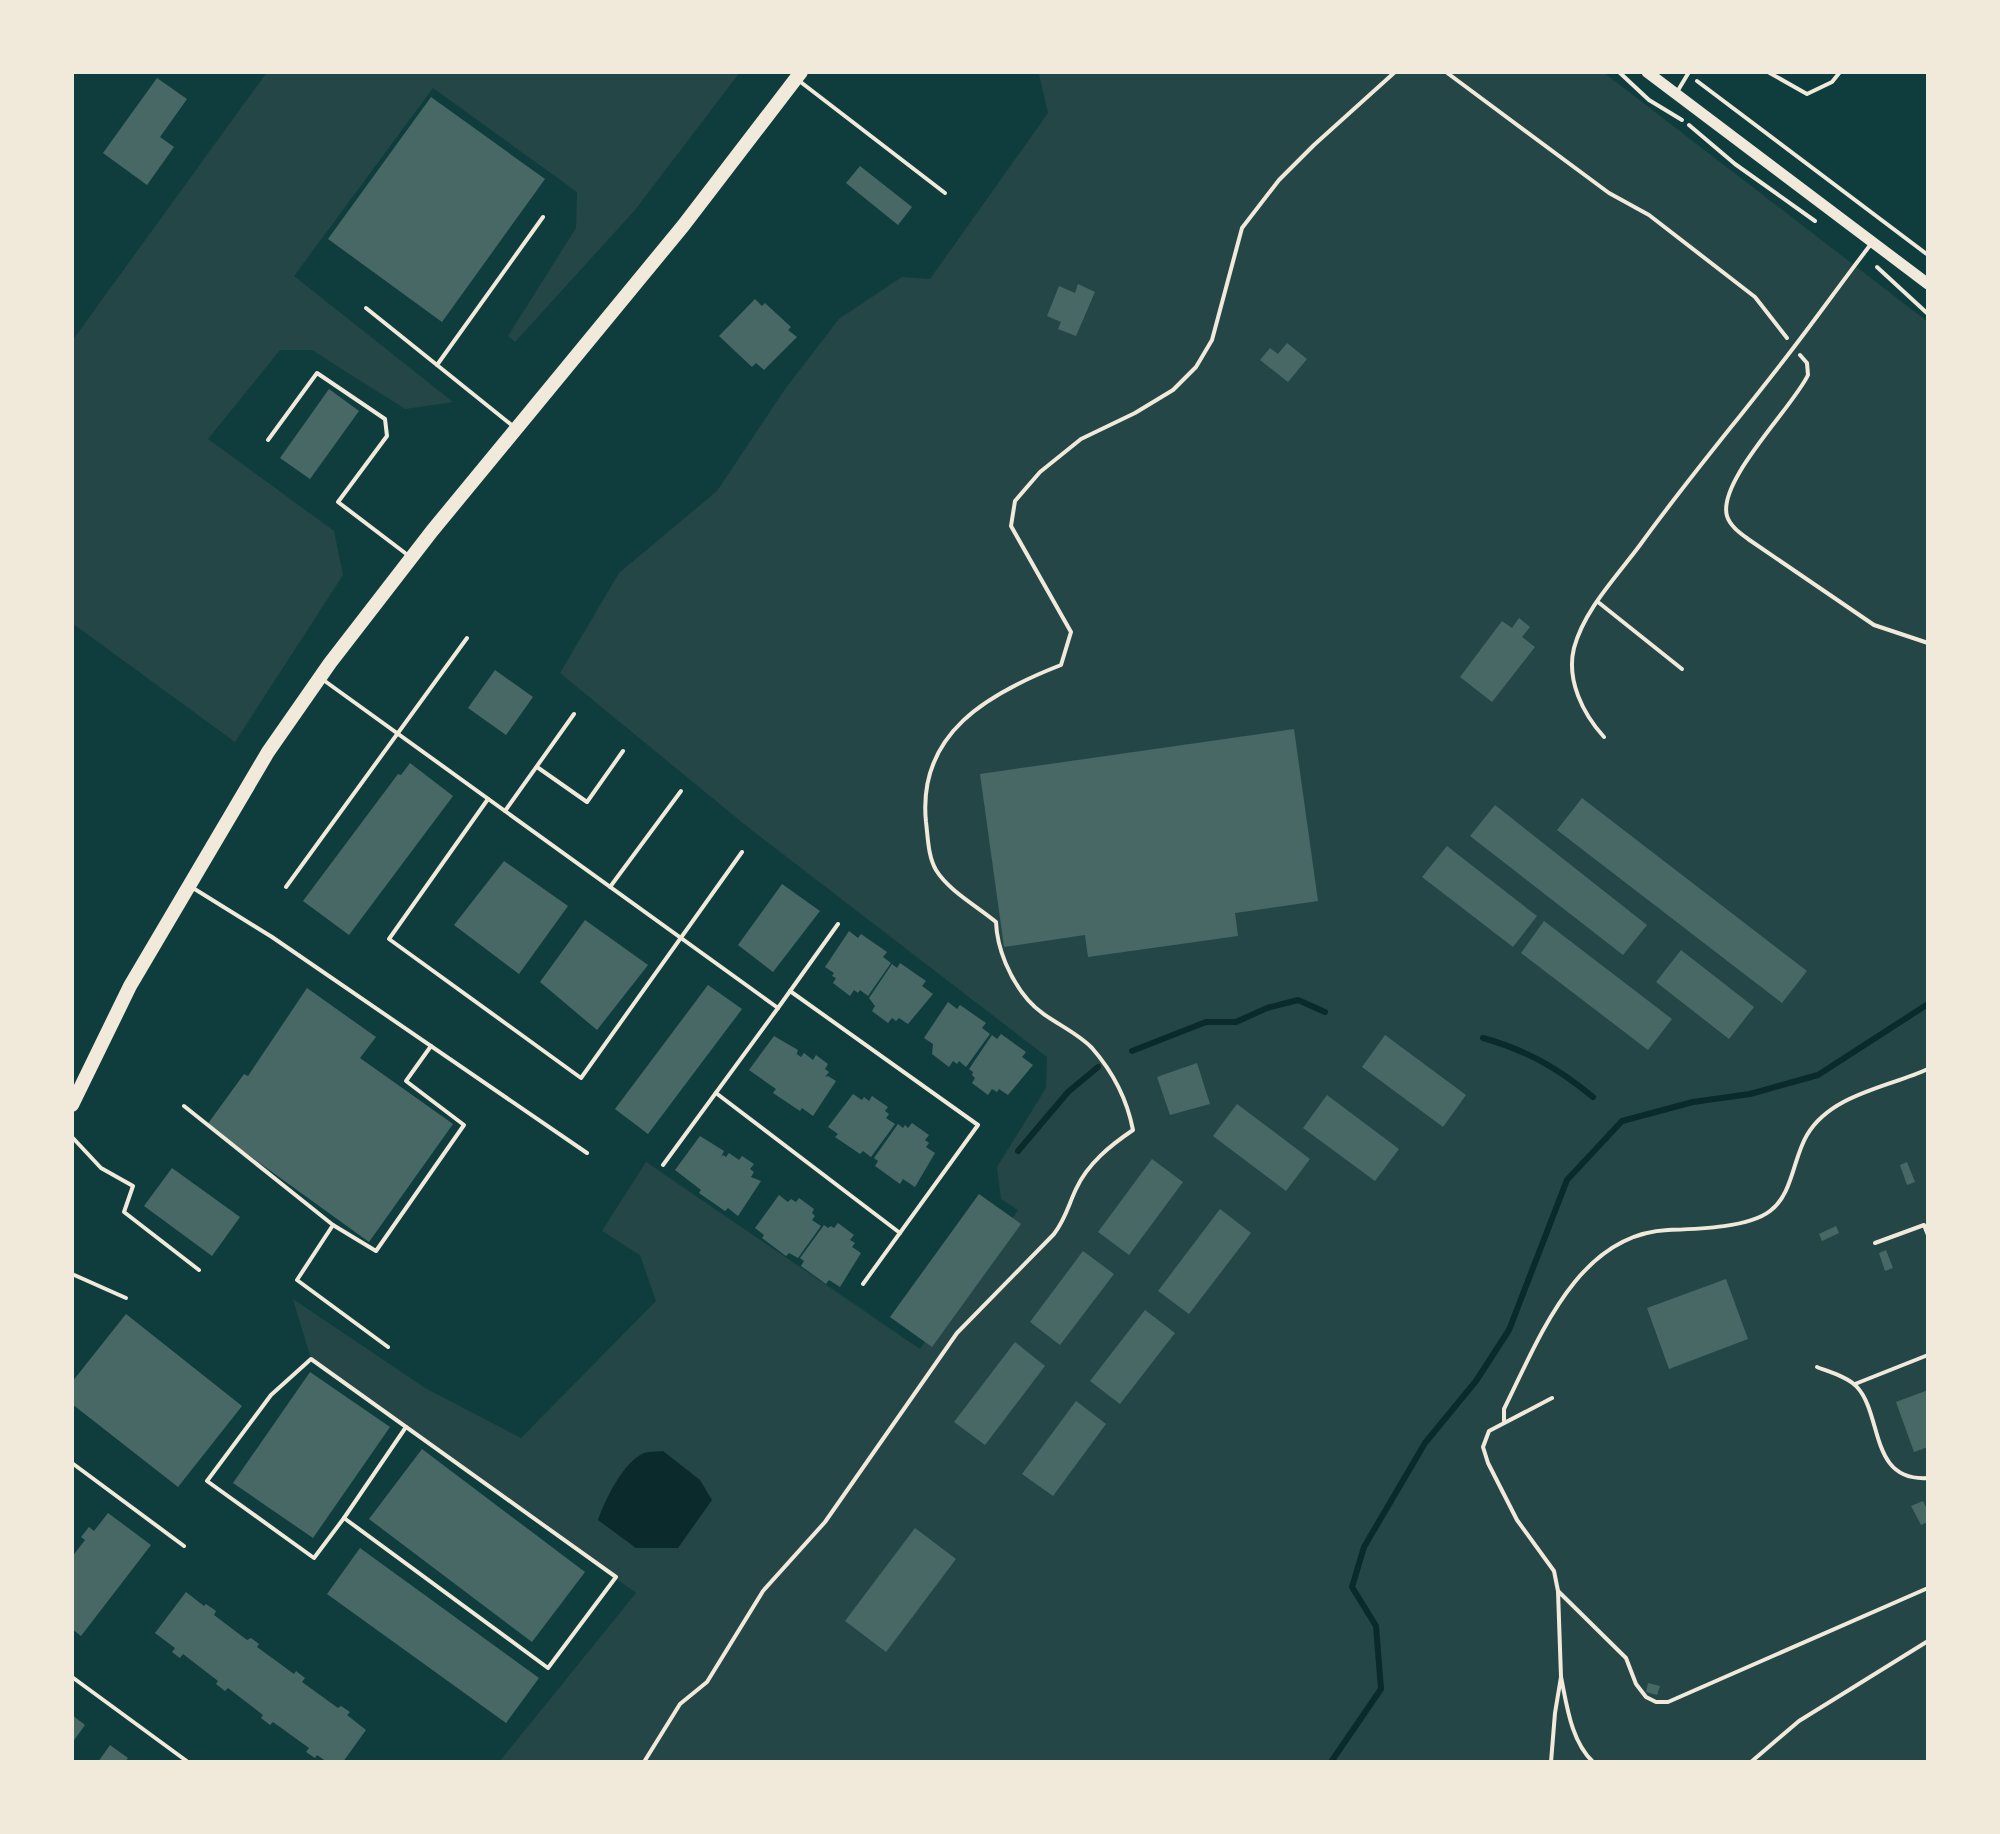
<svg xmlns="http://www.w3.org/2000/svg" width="2000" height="1834" font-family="'IBM Plex Sans',sans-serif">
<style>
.green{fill:#244646}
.water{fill:#0a2a2b}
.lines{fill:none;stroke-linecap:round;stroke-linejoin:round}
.stream{stroke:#0a2a2b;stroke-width:6}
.building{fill:#486865}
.path{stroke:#f1e9da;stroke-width:4}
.service{stroke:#f1e9da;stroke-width:4}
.tertiary{stroke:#f1e9da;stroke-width:11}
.trunk{stroke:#f1e9da;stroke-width:14}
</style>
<rect width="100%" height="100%" fill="#0f3d3e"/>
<g class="green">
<polygon points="267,72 740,72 635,210 515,342 508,336 576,228 577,192 433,88 294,276 453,402 405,409 312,350 280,350 208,439 334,531 343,575 235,742 72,623 72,341"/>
<polygon points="1043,72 1603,72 1928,322 1928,1762 499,1762 636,1593 311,1359 293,1299 425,1388 521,1438 656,1301 640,1255 602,1231 646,1162 920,1349 1018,1210 1001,1199 997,1167 1046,1088 1047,1057 749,828 560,673 619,573 717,491 785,389 839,319 902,277 930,279 1048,113 1039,74"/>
</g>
<path class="water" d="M663 1451 700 1480 712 1500 678 1548H636L598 1520C605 1500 623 1462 644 1453 649 1451 658 1452 663 1451Z"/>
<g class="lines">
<g class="stream">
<path d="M1483 1038C1526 1050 1558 1068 1593 1097"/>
<polyline points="1132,1051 1206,1022 1236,1022 1267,1008 1298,1000 1325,1012"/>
<polyline points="1018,1151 1068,1092 1098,1067"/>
<polyline points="1331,1762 1381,1689 1376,1626 1352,1587 1364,1547 1425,1443 1476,1381 1509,1330 1567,1180 1622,1121 1693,1102 1750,1094 1818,1075 1928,1004"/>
</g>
</g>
<g class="building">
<polygon points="157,78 187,99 160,137 174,147 147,185 103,153"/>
<polygon points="431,97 545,179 442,322 328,239"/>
<polygon points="860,166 912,207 898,225 846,183"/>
<polygon points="1078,284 1095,292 1076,336 1058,329 1061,322 1047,316 1059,286 1075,293"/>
<polygon points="755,299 762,306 765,303 791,327 788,330 797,337 764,370 756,363 752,367 719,336"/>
<polygon points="1287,343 1307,359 1288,382 1260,360 1270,348 1278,354"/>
<polygon points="329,389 359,411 310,479 280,458"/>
<polygon points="1519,618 1530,627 1522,637 1535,647 1492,702 1460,677 1502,621 1512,628"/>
<polygon points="495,670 533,697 506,735 468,708"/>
<polygon points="1294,729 1318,901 1235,913 1238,936 1088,957 1085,935 1004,947 980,774"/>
<polygon points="410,763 453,796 349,935 303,901 398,774 401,775"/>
<polygon points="1582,798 1807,971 1782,1003 1557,830"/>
<polygon points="1495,805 1647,925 1623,955 1470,836"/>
<polygon points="1447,846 1537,916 1513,947 1422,877"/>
<polygon points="504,861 568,906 519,974 454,925"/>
<polygon points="782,884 820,911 773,972 738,945"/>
<polygon points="585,920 648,965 597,1030 540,982"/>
<polygon points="1544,921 1672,1019 1648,1050 1521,953"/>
<polygon points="849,931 858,938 861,934 887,952 883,957 891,963 868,996 860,990 858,993 854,990 850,996 833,983 836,978 832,976 834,973 825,967"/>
<polygon points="1681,950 1754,1007 1729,1039 1656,982"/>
<polygon points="900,963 926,981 922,986 933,994 908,1024 899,1018 896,1021 892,1018 888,1023 872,1011 875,1006 869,998 892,964 897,968"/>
<polygon points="708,985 742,1009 648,1134 615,1109"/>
<polygon points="307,988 376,1037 360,1058 453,1124 369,1242 207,1125 244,1074 248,1076"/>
<polygon points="948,1002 957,1009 960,1005 986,1023 982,1028 990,1034 966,1067 959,1061 957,1064 953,1061 949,1067 932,1054 933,1044 924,1038"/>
<polygon points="1001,1034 1026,1052 1022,1057 1033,1065 1008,1095 999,1089 997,1092 992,1089 988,1095 972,1083 975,1078 972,1075 973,1072 969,1069 992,1035 997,1039"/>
<polygon points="1385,1035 1466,1095 1443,1127 1362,1067"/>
<polygon points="774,1036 798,1050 796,1056 797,1054 801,1057 804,1053 813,1060 816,1055 828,1064 825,1069 829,1072 825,1077 828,1076 836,1081 813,1116 802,1108 800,1111 773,1093 776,1089 749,1070"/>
<polygon points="1197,1063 1210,1104 1170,1115 1157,1077"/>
<polygon points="853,1094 862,1100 864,1097 869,1101 872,1096 888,1107 885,1111 889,1114 886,1118 895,1124 871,1157 863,1151 860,1154 835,1137 838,1134 828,1127"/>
<polygon points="1327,1095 1399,1149 1375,1181 1303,1128"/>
<polygon points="1237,1104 1310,1159 1286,1191 1213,1136"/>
<polygon points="912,1123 929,1135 925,1140 929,1143 926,1147 935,1153 915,1187 903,1179 900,1184 875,1166 878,1161 874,1158 898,1124 903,1128 905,1125 908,1128"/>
<polygon points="700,1136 724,1151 721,1157 723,1155 726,1157 729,1153 739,1160 742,1156 754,1164 750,1169 754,1172 751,1177 761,1181 738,1216 728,1208 725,1211 699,1193 701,1190 675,1170"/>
<polygon points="1152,1159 1183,1182 1129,1255 1098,1232"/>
<polygon points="1907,1162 1915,1182 1907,1185 1900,1165"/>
<polygon points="172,1168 240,1217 212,1256 144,1206"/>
<polygon points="979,1194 1021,1224 932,1347 890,1317"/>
<polygon points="779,1195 788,1202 791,1199 796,1202 799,1198 814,1209 812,1213 815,1216 812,1220 821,1226 798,1258 789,1253 786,1256 762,1238 764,1235 755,1228"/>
<polygon points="1220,1209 1251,1233 1189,1314 1158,1291"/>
<polygon points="838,1223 854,1235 850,1240 855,1243 852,1247 861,1253 840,1287 829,1280 826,1284 801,1266 804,1261 800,1258 824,1225 828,1228 831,1226 834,1228"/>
<polygon points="1836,1226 1839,1233 1822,1241 1819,1234"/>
<polygon points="1886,1250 1893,1268 1885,1271 1879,1253"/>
<polygon points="1083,1251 1114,1274 1060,1345 1030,1322"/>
<polygon points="1726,1279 1748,1339 1669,1369 1647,1308"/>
<polygon points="1145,1310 1175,1333 1120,1404 1090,1381"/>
<polygon points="126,1314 242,1406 178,1487 72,1404 72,1382"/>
<polygon points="1015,1342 1045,1366 985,1445 954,1422"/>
<polygon points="310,1372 390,1427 313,1538 233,1483"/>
<polygon points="1928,1390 1928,1447 1914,1452 1896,1402"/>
<polygon points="1076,1401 1106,1424 1053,1496 1022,1474"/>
<polygon points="422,1449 585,1572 532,1642 369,1519"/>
<polygon points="1923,1501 1928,1511 1928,1522 1921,1525 1911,1506"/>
<polygon points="108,1513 151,1545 81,1636 72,1629 72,1557 85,1540 81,1537 89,1527 94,1531"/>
<polygon points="915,1528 956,1559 886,1652 845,1621"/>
<polygon points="360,1548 539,1678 506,1723 327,1594"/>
<polygon points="186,1592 204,1606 206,1604 216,1611 214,1615 247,1640 251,1638 259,1644 257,1647 294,1674 296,1671 305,1678 302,1682 338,1708 341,1706 350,1712 347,1715 366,1730 343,1762 327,1762 317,1755 315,1758 306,1752 309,1748 273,1722 270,1725 261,1718 263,1715 228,1688 225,1691 216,1684 218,1681 183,1654 180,1658 172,1652 175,1648 155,1633"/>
<polygon points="1648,1683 1660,1686 1657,1695 1646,1692"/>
<polygon points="72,1715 85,1725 72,1743"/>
<polygon points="110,1745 128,1758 125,1762 98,1762"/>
</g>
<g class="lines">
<g class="path">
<polyline points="1446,72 1609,193 1649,215 1755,297 1787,338"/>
<polyline points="1619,72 1649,100 1682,120"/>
<polyline points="1697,81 1928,255"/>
<polyline points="1689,125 1735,164 1815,221"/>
<polyline points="1877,267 1928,314"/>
<path d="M1800 355 1807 363 1808 375C1793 407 1717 481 1727 516 1730 526 1740 533 1748 539L1874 625 1928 643"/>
<polyline points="1875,1243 1924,1225 1928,1235"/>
<path d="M1817 1367C1829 1372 1848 1377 1857 1387 1883 1415 1869 1482 1928 1478"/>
<polyline points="1855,1384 1928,1355"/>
<polyline points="1552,1398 1489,1431 1483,1447 1488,1463 1517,1520 1554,1571 1558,1591"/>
<path d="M1504 1421V1409C1539 1339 1577 1234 1668 1230 1696 1229 1748 1228 1770 1211 1793 1194 1793 1158 1807 1135 1831 1094 1889 1087 1928 1069"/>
<polyline points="1561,1677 1558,1591 1626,1658 1636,1684 1646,1697 1656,1702 1668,1702 1928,1588"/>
<path d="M644 1762 680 1704 707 1682 763 1591 825 1522 957 1333 1054 1234C1066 1218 1068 1206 1076 1189 1088 1163 1111 1145 1133 1130 1127 1099 1113 1072 1092 1048 1074 1029 1045 1020 1028 1000 1010 979 997 949 996 922 977 906 949 891 936 870 928 856 928 838 926 822 917 733 989 693 1061 665L1071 632 1011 526 1015 501 1040 472 1081 439 1135 413 1173 390 1196 367 1212 340 1242 228 1279 180 1314 145 1395 72"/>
<path d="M1551 1762 1555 1713 1561 1677C1567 1706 1571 1741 1593 1762"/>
<polyline points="1751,1762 1799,1721 1928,1641"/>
</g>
<g class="service">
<polyline points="1768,72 1807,94 1832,82 1840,72"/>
<polyline points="798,80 945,193"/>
<polyline points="1677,92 1689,72"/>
<polyline points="366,308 437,365"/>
<polyline points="514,427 437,365 543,217"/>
<polyline points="268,440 317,373 385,419 387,436 338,502 409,556"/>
<polyline points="1598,602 1682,669"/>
<polyline points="322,679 778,1008 838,924"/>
<path d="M1604 737C1583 714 1566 680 1574 648 1584 610 1617 576 1640 545 1689 477 1743 414 1794 347 1820 313 1845 278 1871 244"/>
<polyline points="537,767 587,802 623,751"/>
<polyline points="488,799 389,939 581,1078 742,852"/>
<polyline points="505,811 574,714"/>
<polyline points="286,887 467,638"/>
<polyline points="610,887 681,791"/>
<polyline points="193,888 272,937 587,1153"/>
<polyline points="790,991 978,1125 863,1284"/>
<polyline points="716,1093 900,1233"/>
<polyline points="184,1106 333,1225 297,1280 388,1347"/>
<polyline points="72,1137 101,1168 133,1186 124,1212 199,1270"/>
<polyline points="663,1165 778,1008"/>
<polyline points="333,1225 376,1251 464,1125 406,1081 431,1046"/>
<polyline points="72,1274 126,1298"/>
<polygon points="311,1359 616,1577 548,1668 344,1518 314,1558 207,1481 271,1395"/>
<polyline points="72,1463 184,1546"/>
<polyline points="344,1518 406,1427"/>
<polyline points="72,1677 188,1762"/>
</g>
<polyline class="tertiary" points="1647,72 1928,284"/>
<polyline class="trunk" points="72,1105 130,986 268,752 330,663 432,531 683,226 801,72"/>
</g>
<rect width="2000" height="1834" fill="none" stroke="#f1e9da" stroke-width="148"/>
</svg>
